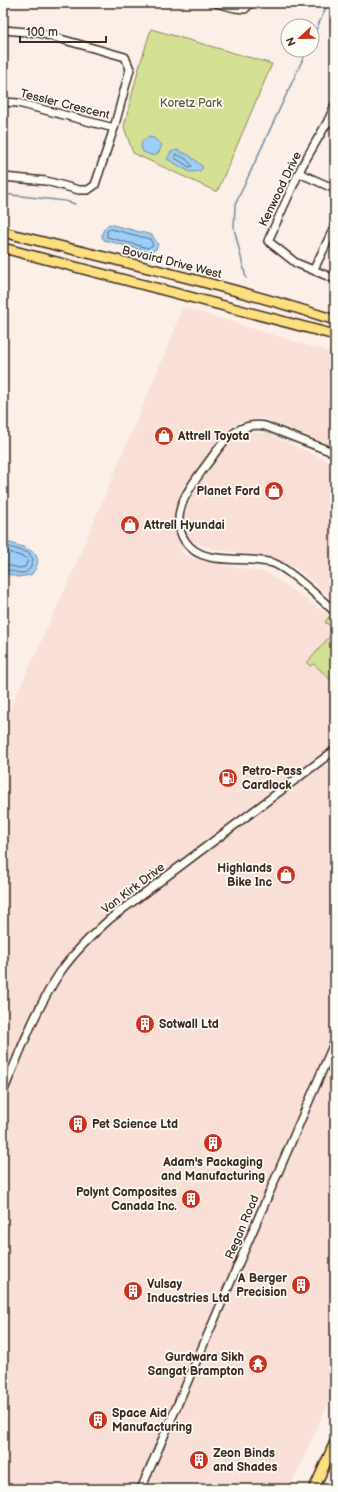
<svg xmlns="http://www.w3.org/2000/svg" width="338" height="1492" font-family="'Balsamiq Sans',sans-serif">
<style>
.built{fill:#f9dfd6}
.green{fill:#d4e194;stroke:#888659}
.water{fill:#9bcef8;stroke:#758ca1}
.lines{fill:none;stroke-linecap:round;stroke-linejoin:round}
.shore{stroke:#616c75;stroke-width:1}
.stream{stroke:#758ca1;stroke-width:1.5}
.minor-casing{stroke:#3b2a1e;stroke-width:10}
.major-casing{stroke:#3b2a1e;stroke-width:12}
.minor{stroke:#fdfcf7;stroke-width:7}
.major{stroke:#fedf80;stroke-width:9}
.labels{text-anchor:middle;stroke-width:3.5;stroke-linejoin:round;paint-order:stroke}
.park-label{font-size:12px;fill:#61583c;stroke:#fdfcf7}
.street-label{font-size:12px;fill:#3b2a1e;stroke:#fdfcf7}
.poi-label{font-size:12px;font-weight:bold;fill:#3b2a1e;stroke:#fdfcf7;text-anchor:start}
</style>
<rect width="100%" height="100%" fill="#fbefe8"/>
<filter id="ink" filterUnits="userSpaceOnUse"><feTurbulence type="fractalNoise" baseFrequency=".025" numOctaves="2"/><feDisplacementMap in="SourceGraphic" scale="8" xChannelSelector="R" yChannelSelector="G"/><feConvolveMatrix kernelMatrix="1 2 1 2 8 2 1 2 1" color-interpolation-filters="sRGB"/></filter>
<g filter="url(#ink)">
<polygon class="built" points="182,307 335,354 335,447 262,418 241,421 221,433 231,441 250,432 268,434 335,464 335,600 296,568 265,557 213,549 194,542 180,552 191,558 222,565 268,573 335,620 335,743 319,755 330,772 335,768 335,1388 289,1489 3,1489 3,725 72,574 173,334"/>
<g class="green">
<polygon points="151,29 272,64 217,192 133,153 124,127 138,71"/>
<polygon points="332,617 335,620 335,684 314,664 310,666 307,663 335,630 325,622 328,618"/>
</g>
<g class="water">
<polygon points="148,137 154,138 162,145 159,152 154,156 143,152 141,147 142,141"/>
<polygon points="177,150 189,155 203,167 200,171 190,172 167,159 171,152"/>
<path d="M109 224 152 235 158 244 156 249 149 252 104 240 102 237C102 231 104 228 109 224Z"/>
<path d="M3 541C19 546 52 551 31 575L18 577 3 573Z"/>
</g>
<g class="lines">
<g class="shore">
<polygon points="176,154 186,159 192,166 189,167 175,158"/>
<polygon points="111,229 150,239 153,245 148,248 107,237 107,231"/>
<path d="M3 545 29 553 33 559C29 581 18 571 3 569"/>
<polyline points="3,550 26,558 28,560 25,567 19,568 3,564"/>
</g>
<g class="stream">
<polyline points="312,39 328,3"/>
<polyline points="3,194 65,201 75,204"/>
<polyline points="246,278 234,228 235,205 307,50"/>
</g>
<defs>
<g id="minor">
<polyline points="216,3 235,8 245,9 251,3"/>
<polyline points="3,30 39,33 125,57 130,69 114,128 18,103 3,102"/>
<polyline points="335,105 328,121 335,124"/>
<polyline points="328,121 302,166 268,241 296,263 335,279"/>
<polyline points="299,173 335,189"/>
<polyline points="3,177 46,181 79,190 88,190 95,185 114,128"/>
<polyline points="314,269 335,226"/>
<path d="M335 453 265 426C242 422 227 436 215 453 198 478 165 510 185 541 191 550 200 555 210 557 228 561 256 558 273 563 288 568 322 600 335 612"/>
<path d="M3 1092C20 1052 36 1008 61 971 75 951 93 934 111 918L335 750"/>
<polyline points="141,1489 335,1041"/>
</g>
<g id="major">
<path d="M3 232C114 260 226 285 335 320"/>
<polyline points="3,248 335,335"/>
<polyline points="314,1489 335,1442"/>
</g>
</defs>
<use href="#minor" class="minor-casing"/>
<use href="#major" class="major-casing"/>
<use href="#minor" class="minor"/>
<use href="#major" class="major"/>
</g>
</g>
<defs>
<symbol id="shop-disc" viewBox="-11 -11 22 22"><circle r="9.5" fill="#c8321e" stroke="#fdfcf7"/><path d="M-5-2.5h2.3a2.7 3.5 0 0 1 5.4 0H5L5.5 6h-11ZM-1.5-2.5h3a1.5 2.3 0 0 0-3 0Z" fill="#fff"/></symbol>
<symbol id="fuel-disc" viewBox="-11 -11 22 22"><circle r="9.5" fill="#c8321e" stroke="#fdfcf7"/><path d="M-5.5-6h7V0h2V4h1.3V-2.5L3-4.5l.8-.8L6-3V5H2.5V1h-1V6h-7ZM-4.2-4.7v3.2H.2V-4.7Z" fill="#fff"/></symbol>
<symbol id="building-disc" viewBox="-11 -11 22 22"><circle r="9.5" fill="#c8321e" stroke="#fdfcf7"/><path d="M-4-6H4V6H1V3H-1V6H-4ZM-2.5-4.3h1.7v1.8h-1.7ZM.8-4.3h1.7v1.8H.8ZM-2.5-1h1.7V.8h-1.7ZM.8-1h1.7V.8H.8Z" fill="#fff"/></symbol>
<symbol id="temple-disc" viewBox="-11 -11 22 22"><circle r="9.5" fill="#c8321e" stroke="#fdfcf7"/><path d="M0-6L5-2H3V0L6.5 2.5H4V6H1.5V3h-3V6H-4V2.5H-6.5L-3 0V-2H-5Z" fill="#fff"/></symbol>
</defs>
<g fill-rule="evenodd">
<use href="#shop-disc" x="153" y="425" width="22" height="22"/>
<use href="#shop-disc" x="263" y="480" width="22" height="22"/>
<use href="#shop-disc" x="119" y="514" width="22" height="22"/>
<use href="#fuel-disc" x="217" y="767" width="22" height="22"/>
<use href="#shop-disc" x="275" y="864" width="22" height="22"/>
<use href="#building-disc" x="134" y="1013" width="22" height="22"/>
<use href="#building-disc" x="67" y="1113" width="22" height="22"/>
<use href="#building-disc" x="202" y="1132" width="22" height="22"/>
<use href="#building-disc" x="180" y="1188" width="22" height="22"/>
<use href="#building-disc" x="290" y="1274" width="22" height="22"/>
<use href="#building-disc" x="122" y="1280" width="22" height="22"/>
<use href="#temple-disc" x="247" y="1353" width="22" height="22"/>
<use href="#building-disc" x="87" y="1409" width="22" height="22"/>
<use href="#building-disc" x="188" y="1449" width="22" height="22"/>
</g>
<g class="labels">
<g class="park-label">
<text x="191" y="107">Koretz Park</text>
</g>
<g class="street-label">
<text transform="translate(65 104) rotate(14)" y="4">Tessler Crescent</text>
<text transform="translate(280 189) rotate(-64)" y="4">Kenwood Drive</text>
<text transform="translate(172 262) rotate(14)" y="4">Bovaird Drive West</text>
<text transform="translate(133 888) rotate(-37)" y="4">Van Kirk Drive</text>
<text transform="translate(242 1227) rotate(-67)" y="4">Regan Road</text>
</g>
<g class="poi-label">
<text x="178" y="440">Attrell Toyota</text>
<text x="260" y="495" text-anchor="end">Planet Ford</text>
<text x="144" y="529">Attrell Hyundai</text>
<text x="242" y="775">Petro-Pass<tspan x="242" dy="14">Cardlock</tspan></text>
<text x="272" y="872" text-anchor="end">Highlands<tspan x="272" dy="14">Bike Inc</tspan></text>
<text x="159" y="1028">Sotwall Ltd</text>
<text x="92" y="1128">Pet Science Ltd</text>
<text x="213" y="1166" text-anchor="middle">Adam's Packaging<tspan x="213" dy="14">and Manufacturing</tspan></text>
<text x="177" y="1196" text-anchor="end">Polynt Composites<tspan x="177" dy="14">Canada Inc.</tspan></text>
<text x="287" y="1282" text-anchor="end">A Berger<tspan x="287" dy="14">Precision</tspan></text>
<text x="147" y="1288">Vulsay<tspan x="147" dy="14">Inducstries Ltd</tspan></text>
<text x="244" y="1361" text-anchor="end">Gurdwara Sikh<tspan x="244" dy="14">Sangat Brampton</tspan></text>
<text x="112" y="1417">Space Aid<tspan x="112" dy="14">Manufacturing</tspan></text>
<text x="213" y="1457">Zeon Binds<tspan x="213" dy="14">and Shades</tspan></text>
</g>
</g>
<rect width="338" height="1492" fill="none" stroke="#fdfcf7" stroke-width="16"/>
<rect x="8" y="8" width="322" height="1476" fill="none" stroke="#3b2a1e" stroke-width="1.5" filter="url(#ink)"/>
<g transform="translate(300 38) rotate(248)"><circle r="19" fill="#fdfcf7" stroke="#afa8a0"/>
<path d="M0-3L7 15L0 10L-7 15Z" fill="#c8321e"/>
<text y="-6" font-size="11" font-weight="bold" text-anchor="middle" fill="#3b2a1e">N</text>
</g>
<path d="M20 36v6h86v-6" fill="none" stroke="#3b2a1e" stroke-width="2"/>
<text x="26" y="36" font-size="12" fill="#3b2a1e" stroke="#fdfcf7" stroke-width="3" paint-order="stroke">100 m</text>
</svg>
